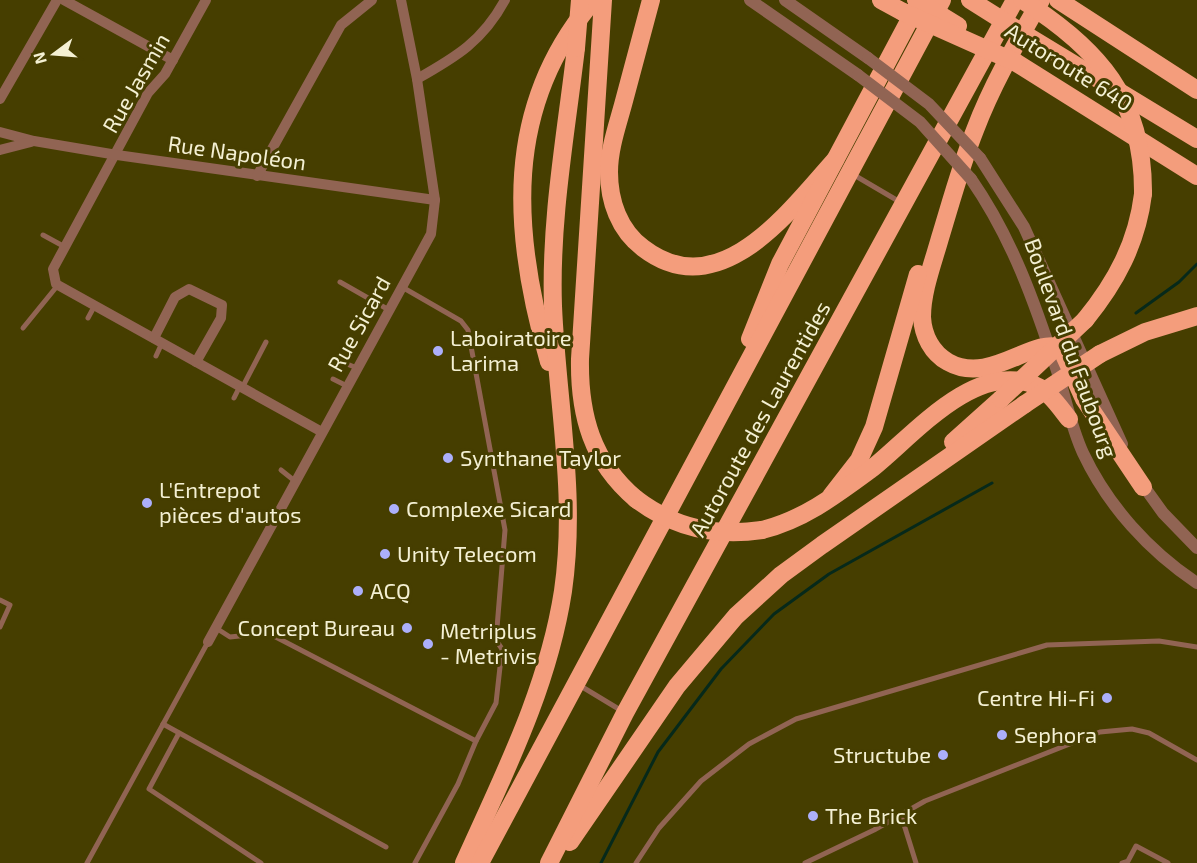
<svg xmlns="http://www.w3.org/2000/svg" width="1197" height="863" font-family="'Exo 2',sans-serif">
<style>
.lines{fill:none;stroke-linecap:round;stroke-linejoin:round}
.stream{stroke:#06291a;stroke-width:3}
.service{stroke:#916453;stroke-width:5}
.minor{stroke:#916453;stroke-width:10}
.tertiary{stroke:#916453;stroke-width:12}
.motorway{stroke:#f49d7c;stroke-width:18}
.tertiary-bridge{stroke:#916453;stroke-width:12}
.motorway-bridge{stroke:#f49d7c;stroke-width:18}
.poi-dot{fill:#acaffb;stroke:#463e00;stroke-width:2}
.labels{text-anchor:middle;stroke-width:6;stroke-linejoin:round;paint-order:stroke}
.street-label{font-size:22px;fill:#f4f0d3;stroke:#463e00}
.poi-label{font-size:22px;fill:#f4f0d3;stroke:#463e00;text-anchor:start}
</style>
<rect width="100%" height="100%" fill="#463e00"/>
<g class="lines">
<g class="stream">
<polyline points="1136,313 1179,282 1197,264"/>
<polyline points="601,863 658,752 721,669 774,614 829,574 992,483"/>
</g>
<g class="service">
<polyline points="854,175 900,202"/>
<polyline points="43,235 65,247"/>
<polyline points="340,282 389,310"/>
<polyline points="88,318 95,305"/>
<polyline points="23,328 58,285"/>
<polyline points="156,356 162,343"/>
<polyline points="342,362 357,368"/>
<polyline points="333,379 347,386"/>
<polyline points="242,388 266,342"/>
<polyline points="234,398 240,386"/>
<polyline points="281,470 296,482"/>
<polyline points="0,600 10,605 0,627"/>
<polyline points="216,628 230,637 268,633 476,741 496,703 502,649 496,640 505,530 468,330 461,321 402,287"/>
<polyline points="579,685 622,711"/>
<polyline points="163,724 386,847"/>
<polyline points="179,733 149,789 261,863"/>
<polyline points="901,815 916,863"/>
<polyline points="87,863 208,642"/>
<polyline points="415,863 458,784 476,741"/>
<polyline points="636,863 659,828 701,781 749,744 796,719 1047,645 1159,641 1197,647"/>
<polyline points="805,863 874,830 925,801 1100,732 1132,729 1149,733 1197,760"/>
<polyline points="1122,863 1128,861 1136,846 1168,863"/>
</g>
<g class="minor">
<polyline points="64,0 173,60"/>
<polyline points="206,0 165,74 148,93 53,269 56,284 322,432"/>
<path d="M417 79C456 57 483 41 505 0"/>
<polyline points="0,99 57,0"/>
<polyline points="0,132 34,141 117,155 435,200"/>
<polyline points="0,150 31,142"/>
<polyline points="257,176 341,25 372,0"/>
<polyline points="154,338 175,297 189,289 222,305 221,318 196,362"/>
<polyline points="208,642 431,234 435,200 417,79 401,0"/>
</g>
<g class="tertiary">
<polyline points="750,0 858,75"/>
<polyline points="785,0 868,58"/>
<polyline points="980,158 1024,227 1122,444"/>
<path d="M971 179C1012 238 1035 303 1057 371 1066 399 1071 427 1083 453 1108 506 1149 551 1197 583"/>
<polyline points="1140,481 1163,513 1197,548"/>
</g>
<g class="motorway">
<path d="M603 0 580 359C579 415 592 462 636 499"/>
<path d="M651 0C642 34 633 67 624 101 618 124 609 148 609 172 609 201 619 230 643 248 720 307 790 210 835 160"/>
<polyline points="881,0 903,12"/>
<path d="M1041 0C1017 42 992 85 975 130 961 165 951 202 940 238 933 263 922 291 922 317 923 336 932 353 948 362 990 386 1033 336 1061 348L1084 399 1143 487"/>
<polyline points="1058,0 1197,90"/>
<polyline points="1029,37 1197,139"/>
<polyline points="1015,62 1197,176"/>
<path d="M1085 320C1116 282 1137 243 1143 194"/>
<polyline points="750,339 780,264 918,4"/>
<polyline points="1100,354 1145,332 1197,316"/>
<path d="M549 362C512 234 502 107 594 0"/>
<polyline points="953,442 1001,399"/>
<polyline points="831,496 859,460 874,427 918,274"/>
<path d="M762 530C803 520 836 495 870 470 911 438 970 365 1029 383 1047 388 1058 405 1069 419"/>
<polyline points="570,842 677,686 736,616 781,575 822,545 1025,404"/>
<path d="M464 863C504 774 548 688 563 591 577 494 557 402 553 306 550 219 566 134 576 48"/>
<polyline points="480,863 942,0"/>
<polyline points="549,863 625,713 1015,0"/>
</g>
<g class="tertiary-bridge">
<polyline points="868,58 929,104 980,158"/>
<polyline points="858,75 920,122 971,179"/>
</g>
<g class="motorway-bridge">
<polyline points="916,0 958,26"/>
<polyline points="970,0 1029,37"/>
<path d="M1022 0C1098 48 1144 99 1143 194"/>
<polyline points="903,12 1015,62"/>
<polyline points="576,48 580,0"/>
<polyline points="1001,399 1085,320"/>
<polyline points="1025,404 1100,354"/>
<path d="M636 499C674 528 716 537 762 530"/>
</g>
</g>
<g class="poi-dot">
<circle cx="438" cy="351" r="6"/>
<circle cx="448" cy="458" r="6"/>
<circle cx="147" cy="503" r="6"/>
<circle cx="394" cy="509" r="6"/>
<circle cx="385" cy="554" r="6"/>
<circle cx="358" cy="591" r="6"/>
<circle cx="407" cy="628" r="6"/>
<circle cx="428" cy="644" r="6"/>
<circle cx="1107" cy="698" r="6"/>
<circle cx="1002" cy="735" r="6"/>
<circle cx="943" cy="755" r="6"/>
<circle cx="813" cy="816" r="6"/>
</g>
<g class="labels">
<g class="street-label">
<text transform="translate(1069 67) rotate(32)" y="8">Autoroute 640</text>
<text transform="translate(136 83) rotate(-60)" y="8">Rue Jasmin</text>
<text transform="translate(237 153) rotate(8)" y="8">Rue Napoléon</text>
<text transform="translate(359 324) rotate(-61)" y="8">Rue Sicard</text>
<text transform="translate(1071 348) rotate(70)" y="8">Boulevard du Faubourg</text>
<text transform="translate(760 419) rotate(-61)" y="8">Autoroute des Laurentides</text>
</g>
<g class="poi-label">
<text x="450" y="346">Laboiratoire<tspan x="450" dy="25">Larima</tspan></text>
<text x="460" y="466">Synthane Taylor</text>
<text x="159" y="498">L'Entrepot<tspan x="159" dy="25">pièces d'autos</tspan></text>
<text x="406" y="517">Complexe Sicard</text>
<text x="397" y="562">Unity Telecom</text>
<text x="370" y="599">ACQ</text>
<text x="395" y="636" text-anchor="end">Concept Bureau</text>
<text x="440" y="639">Metriplus<tspan x="440" dy="25">- Metrivis</tspan></text>
<text x="1095" y="706" text-anchor="end">Centre Hi-Fi</text>
<text x="1014" y="743">Sephora</text>
<text x="931" y="763" text-anchor="end">Structube</text>
<text x="825" y="824">The Brick</text>
</g>
</g>
<g transform="translate(54 54) rotate(254)" stroke="#463e00" stroke-width="4.5" paint-order="stroke">
<path d="M0-4.5L10 22L0 15L-10 22Z" fill="#f4f0d3"/>
<text y="-9" font-size="16" font-weight="bold" text-anchor="middle" fill="#f4f0d3">N</text>
</g>
</svg>
